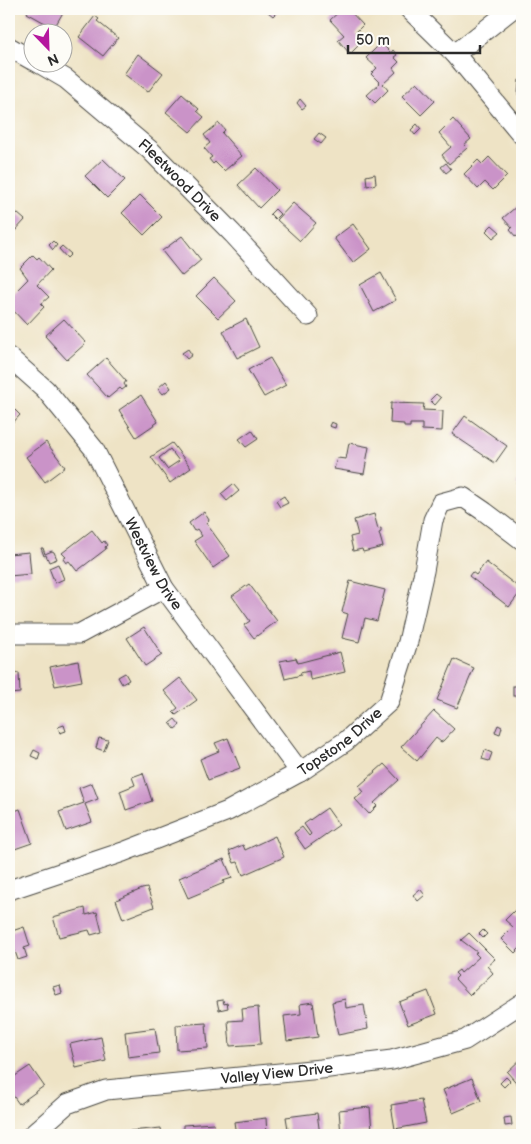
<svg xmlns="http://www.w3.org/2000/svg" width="531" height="1144" font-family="'Balsamiq Sans',sans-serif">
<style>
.building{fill:#ca93c8;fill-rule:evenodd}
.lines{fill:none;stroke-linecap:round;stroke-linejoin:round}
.minor-casing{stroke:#484742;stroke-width:21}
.minor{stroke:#fff;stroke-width:19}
.labels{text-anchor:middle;stroke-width:4;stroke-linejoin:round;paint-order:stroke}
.street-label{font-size:15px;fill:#2b2b2b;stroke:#fdfcf7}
</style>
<rect width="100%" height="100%" fill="#fdfcf7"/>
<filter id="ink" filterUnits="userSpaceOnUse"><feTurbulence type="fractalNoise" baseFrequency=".02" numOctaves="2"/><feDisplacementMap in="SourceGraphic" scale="10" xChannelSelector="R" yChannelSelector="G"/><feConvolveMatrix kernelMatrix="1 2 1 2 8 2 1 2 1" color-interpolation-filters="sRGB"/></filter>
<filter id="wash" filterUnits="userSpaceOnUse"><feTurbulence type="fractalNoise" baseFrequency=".0096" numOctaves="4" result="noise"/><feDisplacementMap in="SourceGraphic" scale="20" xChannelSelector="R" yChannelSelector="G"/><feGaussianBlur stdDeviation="1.12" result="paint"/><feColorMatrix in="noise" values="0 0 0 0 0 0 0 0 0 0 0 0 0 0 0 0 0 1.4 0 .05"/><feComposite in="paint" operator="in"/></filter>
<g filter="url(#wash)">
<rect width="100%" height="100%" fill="#eee3c5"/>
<g id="blocks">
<g class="building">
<polygon points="29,9 65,9 54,28 27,13"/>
<polygon points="271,9 276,9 278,11 273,16 268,12"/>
<polygon points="342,9 348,9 363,25 355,33 363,41 350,54 338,40 344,35 330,20"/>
<polygon points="95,16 99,19 97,21 118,38 103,56 79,37"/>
<polygon points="381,43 391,53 393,50 397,55 394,57 399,62 393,68 396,72 383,84 388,90 375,103 367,95 380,83 371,74 377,68 366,58"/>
<polygon points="138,54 163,73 148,92 124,74"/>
<polygon points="519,80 522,80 522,95 518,95"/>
<polygon points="417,82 435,101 421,115 402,96"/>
<polygon points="182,94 199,109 197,111 204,117 190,132 166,112"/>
<polygon points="300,99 306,106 302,109 297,103"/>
<polygon points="453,119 471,139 464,145 467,148 449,164 442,155 451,147 439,133"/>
<polygon points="219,123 225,130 222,133 242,156 224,171 215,162 213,164 209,159 212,157 204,148 210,143 204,135"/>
<polygon points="417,124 421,129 415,135 411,130"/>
<polygon points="319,133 326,138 321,144 314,139"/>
<polygon points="489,157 507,176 493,190 485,182 478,189 464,174 478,160 482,164"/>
<polygon points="103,159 125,180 107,198 85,176"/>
<polygon points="446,163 451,169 446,173 441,167"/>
<polygon points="256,168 277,190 259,208 238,185"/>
<polygon points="375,174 376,184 367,186 366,176"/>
<polygon points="13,189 16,192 9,201 9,194"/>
<polygon points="140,195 162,217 144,235 122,213"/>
<polygon points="293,203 316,223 300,241 277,220"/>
<polygon points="9,206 25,220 14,232 9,228"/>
<polygon points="517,206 522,212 522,232 516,237 510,230 512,228 503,218"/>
<polygon points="275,209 280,214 275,219 270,214"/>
<polygon points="353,224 371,249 353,263 334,238"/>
<polygon points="492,225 500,232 493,238 486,231"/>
<polygon points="182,236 201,260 182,276 162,251"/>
<polygon points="53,241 57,245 53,250 49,245"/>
<polygon points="62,246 71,254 67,258 59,249"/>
<polygon points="33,255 37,259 39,257 51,270 37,285 49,297 41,304 44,307 27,325 9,306 9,298 28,279 20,268"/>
<polygon points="381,273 396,300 374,312 360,285"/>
<polygon points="214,278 236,301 218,318 196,296"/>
<polygon points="64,319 86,343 67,360 45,336"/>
<polygon points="246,319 259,347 237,358 223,331"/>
<polygon points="188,349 192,355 187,359 182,353"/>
<polygon points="106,358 126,381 124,384 126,387 122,390 120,388 108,398 87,375"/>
<polygon points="270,358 286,385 264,397 248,370"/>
<polygon points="166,381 171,388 163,394 158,388"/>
<polygon points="436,394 441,398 435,405 430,400"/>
<polygon points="141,395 158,422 136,437 119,410"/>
<polygon points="391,403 424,404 423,410 443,411 442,431 422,430 422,424 410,424 410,427 404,427 404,424 390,423"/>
<polygon points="9,404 20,415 9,427"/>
<polygon points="465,416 507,446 495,463 452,434"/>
<polygon points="331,422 336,424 335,428 329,426"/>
<polygon points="252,430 258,439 246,447 239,439"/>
<polygon points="46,442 65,467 45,482 26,457"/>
<path d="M172 443 191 468 170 483 151 457ZM170 449 179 461 167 469 159 458Z"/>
<polygon points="349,443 369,447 364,474 334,469 337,458 346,459"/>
<polygon points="520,476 521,477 522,476 522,488 516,483"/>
<polygon points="233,484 239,491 227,501 221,494"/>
<polygon points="284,496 288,503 280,507 276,501"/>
<polygon points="204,512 209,520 206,523 230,556 213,568 194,541 202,536 197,529 194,531 189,523"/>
<polygon points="374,514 378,529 381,528 381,532 379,533 383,547 363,552 362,549 353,551 350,537 358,535 354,520"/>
<polygon points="92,530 102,543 104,541 107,545 105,547 106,549 77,571 69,561 66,563 63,559 66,557 62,553"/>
<polygon points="41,548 43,548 45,554 52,551 54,552 57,559 49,562 46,555 44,556"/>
<polygon points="29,552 31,574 9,576 9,554"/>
<polygon points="486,562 522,590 509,607 469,576 472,572 476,575"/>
<polygon points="58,564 64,579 55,583 49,568"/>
<polygon points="350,581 385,590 377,621 365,618 359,642 342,638 348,614 342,612"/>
<polygon points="249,584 277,621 254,638 244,625 250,621 232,596"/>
<polygon points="144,627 162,655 145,666 127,638"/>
<polygon points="340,652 345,672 311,680 310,679 309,671 300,673 301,675 285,679 280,661 296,658 298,663"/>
<polygon points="454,659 474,668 457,708 437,700"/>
<polygon points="78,661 82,681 55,686 50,667"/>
<polygon points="19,673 20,693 9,694 9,674"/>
<polygon points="125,673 129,680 122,684 118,677"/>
<polygon points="180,678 197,700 176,715 173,712 178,708 164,691"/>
<rect x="513" y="686" width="9" height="10"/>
<polygon points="434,711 454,729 443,741 441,742 436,738 417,761 401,747"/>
<polygon points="175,719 180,725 175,729 170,723"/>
<polygon points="64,725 66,731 60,733 58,727"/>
<polygon points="498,725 502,727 500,734 495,732"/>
<polygon points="99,738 108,740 104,751 96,748"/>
<polygon points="228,738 240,768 208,780 200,759 219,751 215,743"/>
<polygon points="34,750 40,753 38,759 31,756"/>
<polygon points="485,750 492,753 489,761 482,759"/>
<polygon points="384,764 399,780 374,803 377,806 369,814 355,799 364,792 359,786"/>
<polygon points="143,773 152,801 126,810 120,791 135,785 132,777"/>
<polygon points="92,783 98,799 85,804 92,822 66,831 59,812 84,803 79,788"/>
<polygon points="327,808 339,825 305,849 294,833 302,827 309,836 311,834 304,824"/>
<polygon points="20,809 32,843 9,851 9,813"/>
<polygon points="275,836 284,857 243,875 238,862 234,863 229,851 243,845 245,850"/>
<polygon points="224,859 232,878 223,881 224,883 188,898 179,878"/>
<polygon points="147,888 154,907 123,919 116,900 142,889"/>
<polygon points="420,889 425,895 418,901 413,895"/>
<polygon points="85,908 86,915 97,912 102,932 91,935 89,930 59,937 53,917"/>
<polygon points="515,910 522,916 522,946 515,953 501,939 513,927 505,920"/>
<polygon points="24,927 30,946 24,948 27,957 18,960 15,951 9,953 9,932"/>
<polygon points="483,930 487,934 483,938 479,934"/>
<polygon points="469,933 495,959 487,966 493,973 470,995 455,979 458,976 455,973 459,970 461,973 479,957 475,953 477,952 461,940"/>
<polygon points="60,985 62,993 56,995 53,987"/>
<polygon points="428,991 437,1014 408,1025 399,1002"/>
<polygon points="345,999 346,1008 364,1005 368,1029 338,1035 332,1002"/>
<polygon points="223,1000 224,1004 227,1003 228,1008 219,1010 217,1001"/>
<polygon points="313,1002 318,1037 287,1041 284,1016 301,1014 300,1004"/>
<polygon points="258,1007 261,1044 230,1046 228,1021 243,1020 242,1009"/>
<polygon points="206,1023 208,1048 177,1050 176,1025"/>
<polygon points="155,1028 159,1053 128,1057 125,1032"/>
<polygon points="101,1037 106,1061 76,1068 70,1044"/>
<polygon points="522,1058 522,1086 521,1088 507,1072"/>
<polygon points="30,1066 44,1086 19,1104 9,1090 9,1080"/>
<polygon points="506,1077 510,1081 504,1087 500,1083"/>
<polygon points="472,1078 481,1101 453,1113 443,1090"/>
<polygon points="421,1100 426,1123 395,1129 391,1105"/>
<polygon points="370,1107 372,1131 341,1135 339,1110"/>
<polygon points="317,1113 320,1135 289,1135 286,1117"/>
<polygon points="511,1117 512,1125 505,1126 504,1118"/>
<polygon points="266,1118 267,1135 236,1135 234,1122"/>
<polygon points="214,1123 215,1135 183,1135 183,1125"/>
<polygon points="161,1128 162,1135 130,1135 130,1131"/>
</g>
</g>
</g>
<g filter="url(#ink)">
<use href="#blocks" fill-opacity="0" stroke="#484742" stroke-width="1"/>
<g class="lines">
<defs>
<g id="minor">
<polyline points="409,9 455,54 522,135"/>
<polyline points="9,47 32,60"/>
<polyline points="455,54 512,9"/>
<path id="s1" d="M37 62 66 79 150 150 233 234 308 316"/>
<path id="s2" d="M9 357 45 389 94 449 164 588 300 772"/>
<polyline points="9,634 79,634 164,588"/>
<path id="s3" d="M9 890 123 852 228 811 300 772 346 741 389 702 408 642 424 571 433 520 441 503 463 497 485 512 522 540"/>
<path id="s4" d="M32 1135 67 1104 106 1090 321 1069 392 1060 465 1040 522 1003"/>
</g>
</defs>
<use href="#minor" class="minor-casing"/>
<use href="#minor" class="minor"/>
</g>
</g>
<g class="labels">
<g class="street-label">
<text dy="5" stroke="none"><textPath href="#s1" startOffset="186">Fleetwood Drive</textPath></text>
<text dy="5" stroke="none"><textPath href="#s2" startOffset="255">Westview Drive</textPath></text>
<text dy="5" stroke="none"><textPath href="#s3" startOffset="365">Topstone Drive</textPath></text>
<text dy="5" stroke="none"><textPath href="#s4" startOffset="260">Valley View Drive</textPath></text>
</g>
</g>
<rect width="531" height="1144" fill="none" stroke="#fdfcf7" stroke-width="30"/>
<g transform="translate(48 48) rotate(157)"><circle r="24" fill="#fdfcf7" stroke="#a9a8a5"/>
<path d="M0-4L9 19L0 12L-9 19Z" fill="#b5179e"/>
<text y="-8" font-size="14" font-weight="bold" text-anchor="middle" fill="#2b2b2b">N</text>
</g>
<path d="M348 45v8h132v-8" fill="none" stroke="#2b2b2b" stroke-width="2.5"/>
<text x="356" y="45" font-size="15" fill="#2b2b2b" stroke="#fdfcf7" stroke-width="4" paint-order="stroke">50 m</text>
</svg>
